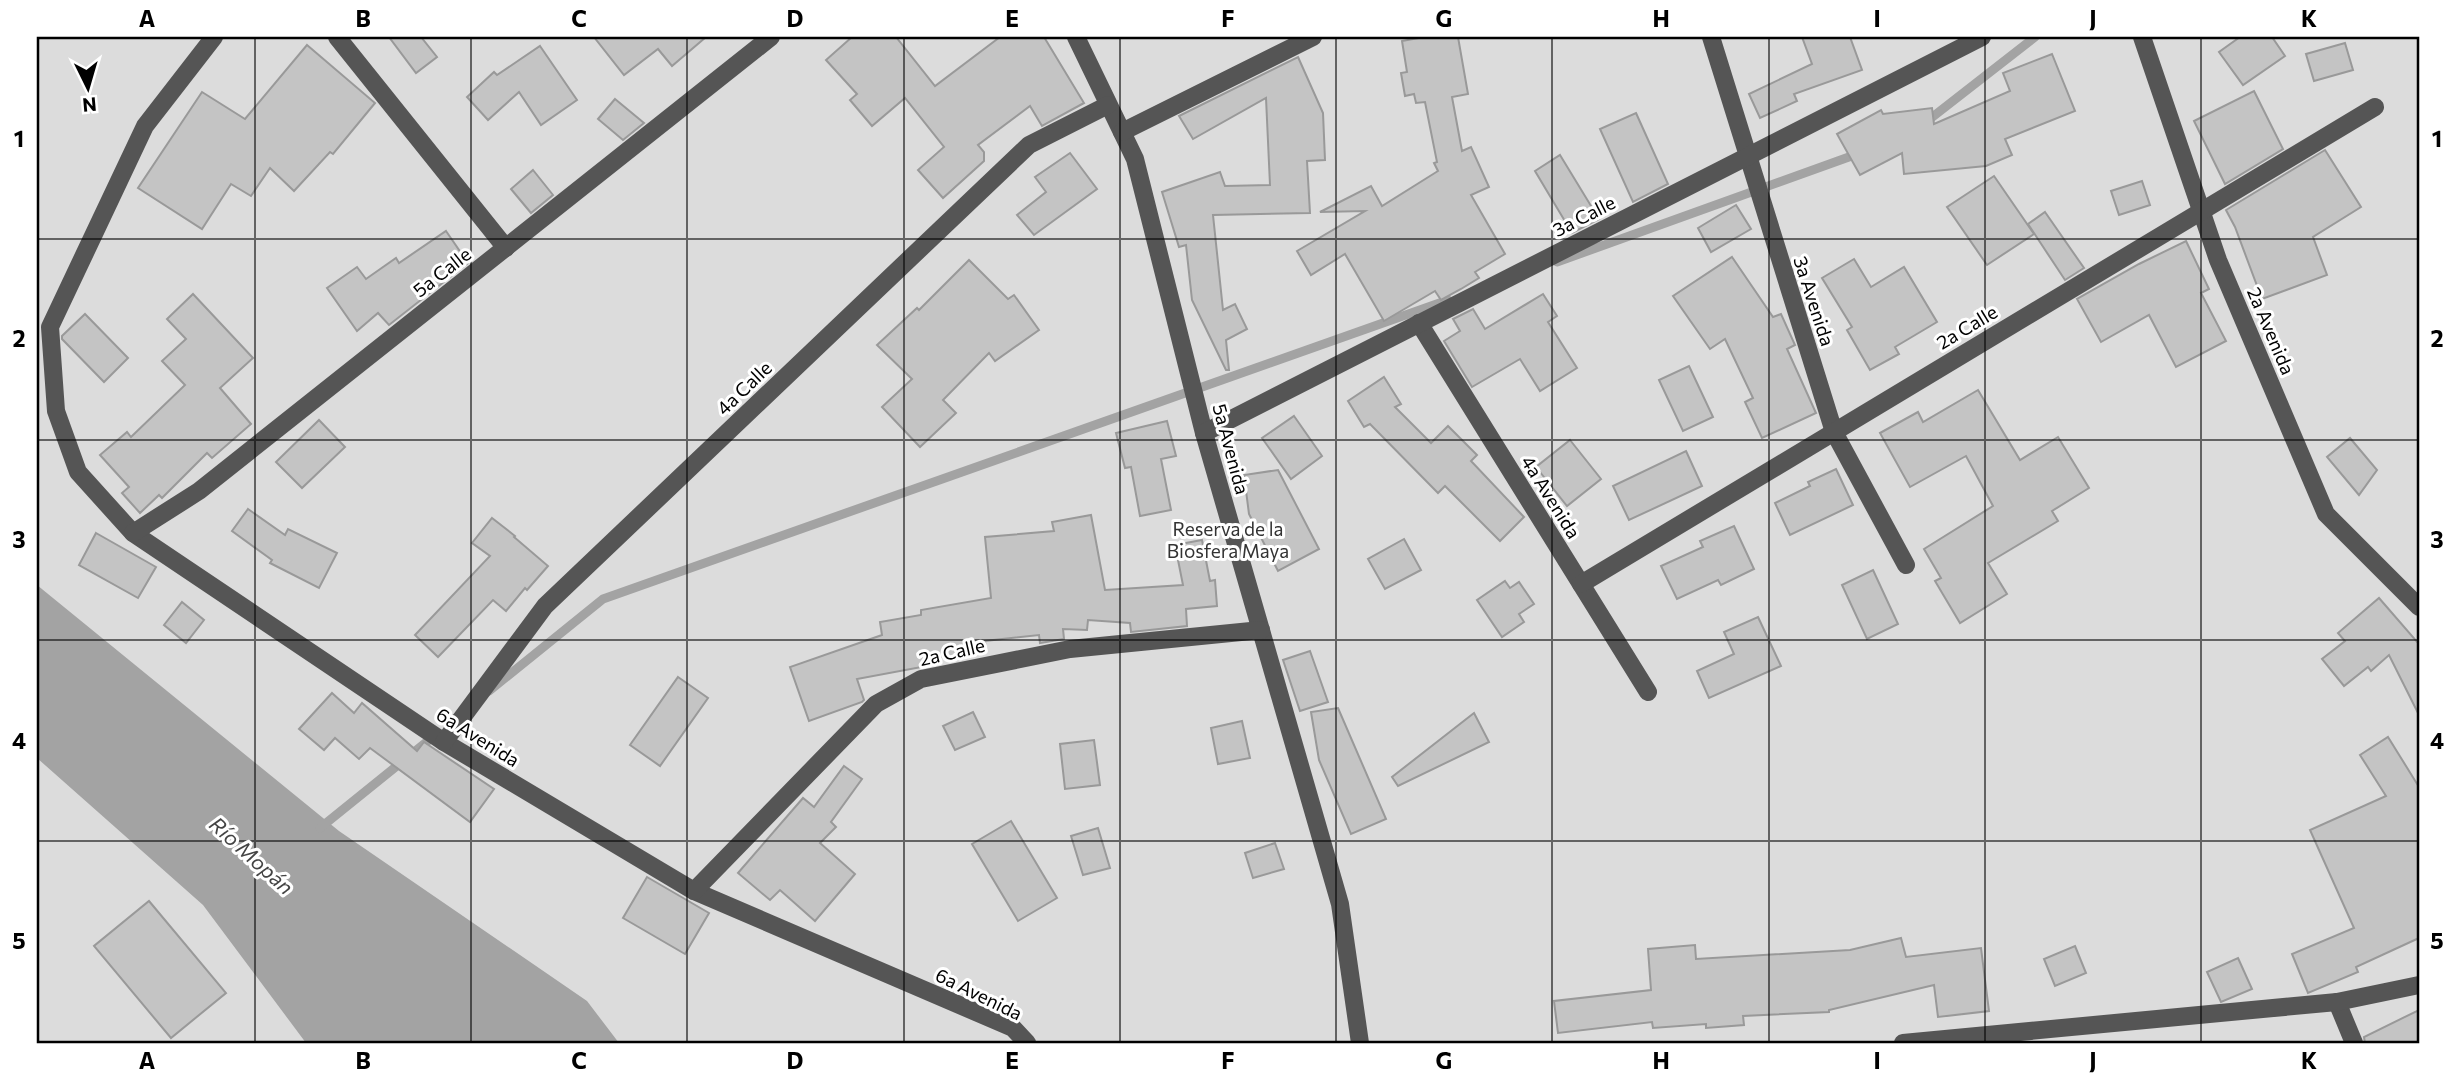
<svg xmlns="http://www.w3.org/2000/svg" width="2456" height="1080" font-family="Commissioner,sans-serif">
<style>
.green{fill:#dcdcdc}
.water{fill:#a3a3a3}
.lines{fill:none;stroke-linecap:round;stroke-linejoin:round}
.stream{stroke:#a3a3a3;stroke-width:9}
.building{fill:#c4c4c4;stroke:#999;stroke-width:2}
.minor{stroke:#555;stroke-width:18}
.grid{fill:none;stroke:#000;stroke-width:2;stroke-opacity:0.55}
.labels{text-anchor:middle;stroke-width:6;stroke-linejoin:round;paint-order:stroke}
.street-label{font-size:19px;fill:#000;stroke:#fff}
.park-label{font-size:19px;fill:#333;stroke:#fff}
.water-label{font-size:21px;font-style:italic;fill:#444;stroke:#fff}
.neatline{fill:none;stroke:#000;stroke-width:2.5}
.grid-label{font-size:23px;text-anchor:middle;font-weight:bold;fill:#000}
</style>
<rect width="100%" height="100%" fill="#fff"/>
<rect class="green" x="37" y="37" width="2382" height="1006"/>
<polygon class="water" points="37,585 339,831 587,1001 619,1043 306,1043 203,905 37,758"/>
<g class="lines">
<g class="stream">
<polyline points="1926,122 2035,37"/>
<polyline points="1557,262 1860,153"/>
<polyline points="489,691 603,599 1448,300"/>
<polyline points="320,828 429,740"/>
</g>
</g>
<g class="building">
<polygon points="389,37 421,37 437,57 416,73"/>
<polygon points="594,37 706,37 672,66 658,49 624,75"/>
<polygon points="852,37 896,37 935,86 1000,37 1044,37 1084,103 1042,126 1030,106 978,145 984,152 984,161 943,198 918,170 944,147 905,98 872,126 850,100 857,94 826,60"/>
<polygon points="1424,37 1458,37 1468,94 1452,97 1462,151 1471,147 1489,187 1471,195 1505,254 1475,272 1479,278 1461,289 1441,300 1435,291 1384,321 1345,254 1311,275 1297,251 1365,211 1320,212 1371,186 1382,206 1438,171 1434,163 1437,162 1425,102 1416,103 1414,94 1405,96 1401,73 1407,72 1402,41"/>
<polygon points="1802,37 1850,37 1862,70 1794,94 1797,101 1760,118 1749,94 1812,64"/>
<polygon points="2240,37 2272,37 2285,56 2243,85 2219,52"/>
<polygon points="2345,43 2353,70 2314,81 2306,54"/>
<polygon points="307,45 375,103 333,154 330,152 294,191 270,168 251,196 231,184 202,229 138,188 202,92 245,119"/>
<polygon points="540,46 577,100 541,125 519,92 488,120 467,97 494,72 497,75"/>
<polygon points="2052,54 2075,111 2005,139 2012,155 1986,166 1904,174 1902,153 1860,175 1837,134 1881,110 1883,114 1932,108 1934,124 2010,91 2003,73"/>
<polygon points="1298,57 1323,113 1325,160 1307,161 1310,213 1213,215 1223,310 1235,304 1247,329 1226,340 1229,370 1226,370 1192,300 1186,245 1179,247 1162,192 1220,172 1225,186 1270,185 1266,98 1193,139 1179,116"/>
<polygon points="2254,91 2283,149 2225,184 2194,121"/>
<polygon points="615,99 644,123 623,140 598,119"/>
<polygon points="1636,113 1668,184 1633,202 1600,129"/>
<polygon points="2325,150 2361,207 2313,237 2327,275 2262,299 2235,227 2226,210"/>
<polygon points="1070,153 1097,189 1034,235 1017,215 1046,192 1035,177"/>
<polygon points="1560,155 1599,219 1572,233 1535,171"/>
<polygon points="533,170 553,195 531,213 511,189"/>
<polygon points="1994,176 2034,234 1987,265 1947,207"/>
<polygon points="2142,181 2150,205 2119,215 2111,191"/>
<polygon points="1736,205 1751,229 1711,252 1698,228"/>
<polygon points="2045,212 2084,268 2065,280 2028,224"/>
<polygon points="446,231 468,263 389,325 378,313 357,331 327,288 357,267 366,279 396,258 399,263"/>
<polygon points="2186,241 2209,289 2201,293 2226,341 2176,367 2149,315 2101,342 2077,299 2139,264"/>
<polygon points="1732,257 1773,317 1781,314 1795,345 1787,349 1816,413 1762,438 1745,402 1753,398 1725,339 1710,349 1673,296"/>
<polygon points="1854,259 1871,287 1904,267 1937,322 1895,347 1899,354 1870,370 1847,330 1852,327 1822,278"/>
<polygon points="969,260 1008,299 1014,295 1039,330 995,361 989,353 943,400 956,413 920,447 882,407 912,379 877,345 917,308 919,310"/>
<polygon points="193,294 253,358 220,388 251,424 212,458 207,453 162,498 159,495 140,513 122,493 129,487 100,455 127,432 131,437 185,385 162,361 186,339 167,319"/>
<polygon points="1543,294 1557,316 1548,322 1577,368 1540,391 1520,359 1472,387 1444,341 1460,331 1453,319 1473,309 1485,329"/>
<polygon points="85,314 128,358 104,382 62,339 62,336"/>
<polygon points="1689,366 1713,417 1683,431 1659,380"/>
<polygon points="1384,377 1401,404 1395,407 1431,443 1448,426 1477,455 1471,461 1524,517 1500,541 1445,486 1438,493 1370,424 1364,427 1348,401"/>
<polygon points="1978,390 2020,460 2058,437 2089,488 2052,511 2058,521 1988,563 2007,594 1960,623 1935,581 1941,578 1924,549 1993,506 1966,456 1910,487 1880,433 1918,412 1923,422"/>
<polygon points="1294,416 1322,456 1291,479 1262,438"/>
<polygon points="319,420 345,447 302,488 276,462"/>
<polygon points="1167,421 1176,456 1161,459 1171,510 1140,516 1131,467 1125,468 1116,433"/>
<polygon points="2350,438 2377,470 2359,495 2327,457"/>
<polygon points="1570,440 1601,479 1567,506 1536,467"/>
<polygon points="1686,451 1702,486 1629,520 1613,486"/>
<polygon points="1836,469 1853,505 1790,535 1775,503 1810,486 1808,482"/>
<polygon points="1278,470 1319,549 1278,571 1249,514 1244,475"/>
<polygon points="248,509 285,535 288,529 337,553 319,588 270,563 272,560 232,531"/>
<polygon points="1091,515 1105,590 1183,585 1175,545 1202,540 1210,581 1215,580 1217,606 1186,609 1187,626 1131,632 1130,623 1088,620 1087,630 1063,629 1064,639 1040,643 1039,635 985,641 986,650 926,660 927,666 857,679 864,700 862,702 809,721 790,667 882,635 880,622 921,615 921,610 991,598 985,537 1054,531 1052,522"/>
<polygon points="492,518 515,536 514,537 548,566 527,590 525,588 506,611 493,600 438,657 415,635 490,556 472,543"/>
<polygon points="1734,526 1754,569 1721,585 1718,580 1677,599 1661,566 1703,547 1700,541"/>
<polygon points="96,533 156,567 138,598 79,565"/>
<polygon points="1404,539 1421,570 1385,589 1368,559"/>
<polygon points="1873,570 1898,624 1867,639 1842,585"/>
<polygon points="1505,581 1510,588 1519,582 1534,604 1519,614 1524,622 1502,637 1477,600"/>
<polygon points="2379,598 2419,644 2419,715 2389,655 2371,671 2368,667 2344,686 2322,659 2345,641 2338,633"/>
<polygon points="182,602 204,620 186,643 164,625"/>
<polygon points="1758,617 1781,666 1709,698 1697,671 1734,654 1724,632"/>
<polygon points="1310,651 1328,702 1300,711 1283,660"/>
<polygon points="678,677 708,698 660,766 630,745"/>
<polygon points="332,693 354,713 362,703 417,751 424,742 494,789 470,822 370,748 359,759 335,738 324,750 299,729"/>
<polygon points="1338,708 1386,819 1351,834 1319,760 1311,712"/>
<polygon points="973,712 985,737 955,750 943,726"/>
<polygon points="1474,713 1489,742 1398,786 1392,777"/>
<polygon points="1242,721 1250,758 1218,764 1211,728"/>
<polygon points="2388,737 2419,787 2419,938 2356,967 2358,972 2308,993 2292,954 2354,928 2310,830 2386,796 2360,755"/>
<polygon points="1094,740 1100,785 1065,789 1060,744"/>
<polygon points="844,766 862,779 831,822 836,827 820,843 855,874 815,921 780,890 770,900 738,873 803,798 814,807"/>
<polygon points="1011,821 1057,898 1018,921 972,844"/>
<polygon points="1098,828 1110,868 1083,875 1071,836"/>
<polygon points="1275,843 1284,869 1253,878 1245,853"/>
<polygon points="647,877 709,913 685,954 623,918"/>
<polygon points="149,901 226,993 171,1038 94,946"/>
<polygon points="1901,938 1906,957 1981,948 1989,1011 1938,1017 1934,985 1829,1010 1829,1012 1743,1016 1744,1025 1706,1028 1706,1024 1653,1028 1652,1022 1558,1033 1554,1001 1651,990 1648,949 1695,945 1696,959 1850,950"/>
<polygon points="2075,946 2086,973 2055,986 2044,959"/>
<polygon points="2238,958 2252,989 2221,1002 2207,972"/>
<polygon points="2419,1010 2419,1043 2365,1043 2364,1037"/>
</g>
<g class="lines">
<g class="minor">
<polyline points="214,37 145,126 50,327 56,411 78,472 133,533 444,742 694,891 1013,1028 1027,1043"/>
<polyline points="337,37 506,248"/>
<polyline points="1076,37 1135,159 1204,433 1340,904 1360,1043"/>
<polyline points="1711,37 1834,432 1906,565"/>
<polyline points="2142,37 2218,260 2326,514 2419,607"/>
<polyline points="1122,132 1313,37"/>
<polyline points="1419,323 1648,692"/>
<polyline points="1204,433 1982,37"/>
<polyline points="133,533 199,491 771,37"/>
<polyline points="1581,584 2375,107"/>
<polyline points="444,742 545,606 1029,145 1108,105"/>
<polyline points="694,891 876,704 921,679 1070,649 1261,630"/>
<polyline points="2337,1002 2354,1043"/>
<polyline points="1903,1043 2337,1002 2419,985"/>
</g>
</g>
<path class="grid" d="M255 37V1043M471 37V1043M687 37V1043M904 37V1043M1120 37V1043M1336 37V1043M1552 37V1043M1769 37V1043M1985 37V1043M2201 37V1043M37 239H2419M37 440H2419M37 640H2419M37 841H2419"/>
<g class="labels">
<g class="street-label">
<text transform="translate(1584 216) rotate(-27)" y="7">3a Calle</text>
<text transform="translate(442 272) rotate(-38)" y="7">5a Calle</text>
<text transform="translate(1814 301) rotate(72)" y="7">3a Avenida</text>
<text transform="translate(1967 327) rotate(-31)" y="7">2a Calle</text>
<text transform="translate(2271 331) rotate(67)" y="7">2a Avenida</text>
<text transform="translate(744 388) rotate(-44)" y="7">4a Calle</text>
<text transform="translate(1231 449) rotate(75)" y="7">5a Avenida</text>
<text transform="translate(1551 497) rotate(58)" y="7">4a Avenida</text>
<text transform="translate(952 652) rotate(-13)" y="7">2a Calle</text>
<text transform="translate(478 737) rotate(32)" y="7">6a Avenida</text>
<text transform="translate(979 994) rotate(26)" y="7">6a Avenida</text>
</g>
<g class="park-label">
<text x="1228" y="536">Reserva de la<tspan x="1228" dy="22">Biosfera Maya</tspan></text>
</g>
<g class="water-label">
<text transform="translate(251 856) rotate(42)" y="7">Río Mopán</text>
</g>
</g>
<rect width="2456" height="1080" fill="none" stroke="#ffffff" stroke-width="77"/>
<g transform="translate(88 88) rotate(175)" stroke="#ffffff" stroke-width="5" paint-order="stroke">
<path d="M0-5L12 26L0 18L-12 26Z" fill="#000000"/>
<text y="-10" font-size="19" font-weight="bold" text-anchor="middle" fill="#000000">N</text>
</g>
<rect x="38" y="38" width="2380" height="1004" class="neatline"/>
<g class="grid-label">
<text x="147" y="27">A</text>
<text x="363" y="27">B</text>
<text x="579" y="27">C</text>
<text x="795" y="27">D</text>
<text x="1012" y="27">E</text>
<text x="1228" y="27">F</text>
<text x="1444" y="27">G</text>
<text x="1661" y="27">H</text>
<text x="1877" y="27">I</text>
<text x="2093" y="27">J</text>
<text x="2309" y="27">K</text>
<text x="19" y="147">1</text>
<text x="2437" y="147">1</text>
<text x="19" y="347">2</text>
<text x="2437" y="347">2</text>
<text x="19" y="548">3</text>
<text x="2437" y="548">3</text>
<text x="19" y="749">4</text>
<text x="2437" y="749">4</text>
<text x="19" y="949">5</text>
<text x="2437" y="949">5</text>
<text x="147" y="1069">A</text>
<text x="363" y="1069">B</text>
<text x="579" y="1069">C</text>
<text x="795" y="1069">D</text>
<text x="1012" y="1069">E</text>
<text x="1228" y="1069">F</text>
<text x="1444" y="1069">G</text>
<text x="1661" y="1069">H</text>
<text x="1877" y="1069">I</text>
<text x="2093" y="1069">J</text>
<text x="2309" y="1069">K</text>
</g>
</svg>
